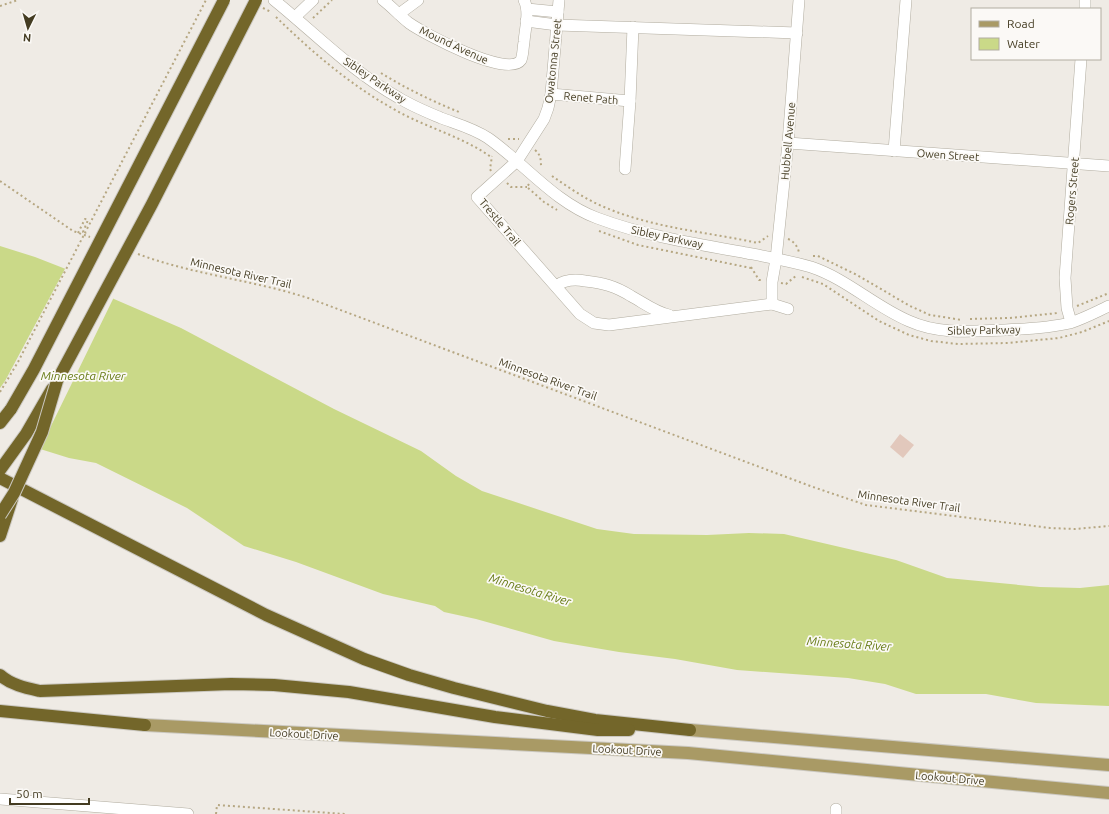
<svg xmlns="http://www.w3.org/2000/svg" width="1109" height="814" font-family="Ubuntu,sans-serif">
<style>
.green{fill:#e2c8bc}
.water{fill:#cad988}
.pier{fill:#efebe5}
.lines{fill:none;stroke-linecap:round;stroke-linejoin:round}
.minor-casing{stroke:#b1ac9f;stroke-width:12}
.major-casing{stroke:#cbc8c1;stroke-width:14}
.highway-casing{stroke:#cbc8c1;stroke-width:14}
.path{stroke:#b6a782;stroke-width:2;stroke-dasharray:2 3;stroke-linecap:butt}
.minor{stroke:#fff;stroke-width:11}
.major{stroke:#a99a65;stroke-width:12}
.highway{stroke:#73662a;stroke-width:12}
.highway-bridge-casing{stroke:#cbc8c1;stroke-width:14;stroke-linecap:butt}
.path-bridge{stroke:#b6a782;stroke-width:2;stroke-dasharray:2 3;stroke-linecap:butt}
.highway-bridge{stroke:#73662a;stroke-width:12}
.labels{text-anchor:middle;stroke-width:3.5;stroke-linejoin:round;paint-order:stroke}
.street-label{font-size:11px;fill:#443c22;stroke:#fbf9f6}
.water-label{font-size:12px;font-style:italic;fill:#677b15;stroke:#fbf9f6}
</style>
<rect width="100%" height="100%" fill="#efebe5"/>
<polygon class="green" points="900,434 914,445 903,458 890,447"/>
<polygon class="water" points="0,246 35,257 76,273 114,299 181,328 334,409 421,451 456,476 482,491 597,529 634,534 707,535 749,533 784,534 896,560 947,578 1040,587 1080,588 1109,585 1109,706 1036,703 986,694 916,694 885,684 848,678 737,670 675,659 619,652 554,641 476,619 444,612 435,606 383,594 296,562 244,546 187,508 96,463 69,458 37,448 0,431"/>
<polygon class="pier" points="66,267 77,272 114,297 51,426 40,451 0,433 0,388 5,381"/>
<g class="lines">
<defs>
<g id="minor">
<path d="M274 0C316 34 351 71 399 98 412 106 427 112 441 118 457 124 473 128 488 138 525 164 554 202 597 218 645 236 696 244 747 253 768 257 790 261 811 267 847 279 874 306 909 321 940 335 972 331 1005 330 1027 329 1049 328 1070 323 1083 319 1096 312 1109 306"/>
<path d="M383 0C392 7 400 16 409 23 423 33 508 79 521 60 523 56 523 47 524 42 525 29 530 11 524 0"/>
<polyline points="559,0 551,94 548,108 544,119 517,161 477,197 580,314 594,323 609,325 772,304 788,309"/>
<polyline points="527,9 558,12"/>
<polyline points="1085,9 1085,0"/>
<polyline points="399,14 418,0"/>
<polyline points="295,17 313,0"/>
<polyline points="526,21 557,25 797,33"/>
<polyline points="551,94 630,101"/>
<polyline points="788,143 1109,166"/>
<polyline points="894,151 906,0"/>
<polyline points="625,169 630,101 633,27"/>
<path d="M556 286C564 280 574 279 585 281 603 283 615 286 631 296 644 303 655 312 669 315"/>
<polyline points="772,304 772,282 776,259 788,143 799,0"/>
<polyline points="1071,322 1067,308 1065,278 1081,59"/>
<polyline points="0,799 188,814"/>
<polyline points="836,814 836,809"/>
</g>
<g id="major">
<polyline points="145,725 688,753 1109,793"/>
<polyline points="690,730 1109,765"/>
</g>
<g id="highway">
<polyline points="0,423 11,409"/>
<polyline points="0,470 26,434 52,389"/>
<polyline points="0,478 266,615 364,659 409,675 454,688 547,711 595,720 690,730"/>
<polyline points="0,536 12,499"/>
<path d="M0 675C11 685 26 688 40 691L231 684 274 685 349 692 495 717 598 730H629"/>
<polyline points="0,711 145,725"/>
</g>
</defs>
<use href="#minor" class="minor-casing"/>
<use href="#major" class="major-casing"/>
<use href="#highway" class="highway-casing"/>
<g class="path">
<polyline points="0,6 18,0"/>
<polyline points="263,8 271,12"/>
<path d="M276 17C311 51 348 83 390 107 423 127 460 135 491 157"/>
<polyline points="313,18 332,0"/>
<path d="M381 73C405 88 432 101 459 112"/>
<polyline points="508,139 519,139"/>
<path d="M535 150C541 155 541 160 541 168"/>
<polyline points="491,171 490,169 492,156"/>
<path d="M552 176C568 187 585 199 604 207 653 228 707 232 758 243L768 236"/>
<polyline points="0,181 73,231 90,237"/>
<polyline points="507,183 511,187 527,187"/>
<polyline points="529,184 527,187 544,202 557,210"/>
<polyline points="599,231 638,245 751,268"/>
<polyline points="78,233 85,219 88,220 83,232 86,234"/>
<path d="M788 239C794 241 799 248 799 254"/>
<path d="M138 254C194 275 254 280 311 299L813 487 866 505 1050 528 1075 529 1109 526"/>
<polyline points="813,256 818,256 857,275 910,306 930,315 962,320"/>
<polyline points="751,267 759,280 761,280"/>
<polyline points="802,277 823,284 879,321 909,335 931,341 958,344 1008,343 1059,338 1082,332 1109,321"/>
<polyline points="781,283 786,284 797,275"/>
<polyline points="1077,306 1109,293"/>
<polyline points="970,319 1009,318 1058,313"/>
<polyline points="216,814 217,805 345,814"/>
</g>
<use href="#minor" class="minor"/>
<use href="#major" class="major"/>
<use href="#highway" class="highway"/>
<defs>
<g id="highway-bridge">
<polyline points="11,409 34,369 224,0"/>
<polyline points="0,515 14,493 42,432 57,381 152,204 256,0"/>
</g>
</defs>
<use href="#highway-bridge" class="highway-bridge-casing"/>
<polyline class="path-bridge" points="0,392 18,362 48,304 206,0"/>
<use href="#highway-bridge" class="highway-bridge"/>
</g>
<g class="labels">
<g class="street-label">
<text transform="translate(454 45) rotate(25)" y="4">Mound Avenue</text>
<text transform="translate(553 61) rotate(-84)" y="4">Owatonna Street</text>
<text transform="translate(375 80) rotate(34)" y="4">Sibley Parkway</text>
<text transform="translate(591 98) rotate(5)" y="4">Renet Path</text>
<text transform="translate(788 141) rotate(-85)" y="4">Hubbell Avenue</text>
<text transform="translate(948 155) rotate(4)" y="4">Owen Street</text>
<text transform="translate(1072 191) rotate(-85)" y="4">Rogers Street</text>
<text transform="translate(500 222) rotate(50)" y="4">Trestle Trail</text>
<text transform="translate(667 237) rotate(12)" y="4">Sibley Parkway</text>
<text transform="translate(241 273) rotate(13)" y="4">Minnesota River Trail</text>
<text transform="translate(984 330) rotate(-1)" y="4">Sibley Parkway</text>
<text transform="translate(548 379) rotate(20)" y="4">Minnesota River Trail</text>
<text transform="translate(909 501) rotate(8)" y="4">Minnesota River Trail</text>
<text transform="translate(304 734) rotate(3)" y="4">Lookout Drive</text>
<text transform="translate(627 750) rotate(3)" y="4">Lookout Drive</text>
<text transform="translate(950 778) rotate(5)" y="4">Lookout Drive</text>
</g>
<g class="water-label">
<text x="83" y="380">Minnesota River</text>
<text transform="translate(530 590) rotate(17)" y="4">Minnesota River</text>
<text transform="translate(849 644) rotate(4)" y="4">Minnesota River</text>
</g>
</g>
<rect x="971" y="8" width="130" height="52" fill="#fbf9f6" stroke="#b2ada1"/>
<rect x="979" y="21" width="20" height="6" fill="#a99a65" stroke="#b2ada1"/>
<text x="1007" y="28" font-size="12" fill="#443c22">Road</text>
<rect x="979" y="38" width="20" height="12" fill="#cad988" stroke="#b2ada1"/>
<text x="1007" y="48" font-size="12" fill="#443c22">Water</text>
<g transform="translate(28 28) rotate(185)" stroke="#fbf9f6" stroke-width="3" paint-order="stroke">
<path d="M0-3L7 15L0 10L-7 15Z" fill="#443c22"/>
<text y="-6" font-size="11" font-weight="bold" text-anchor="middle" fill="#443c22">N</text>
</g>
<path d="M10 798v6h79v-6" fill="none" stroke="#443c22" stroke-width="2"/>
<text x="16" y="798" font-size="12" fill="#443c22" stroke="#fbf9f6" stroke-width="3" paint-order="stroke">50 m</text>
</svg>
